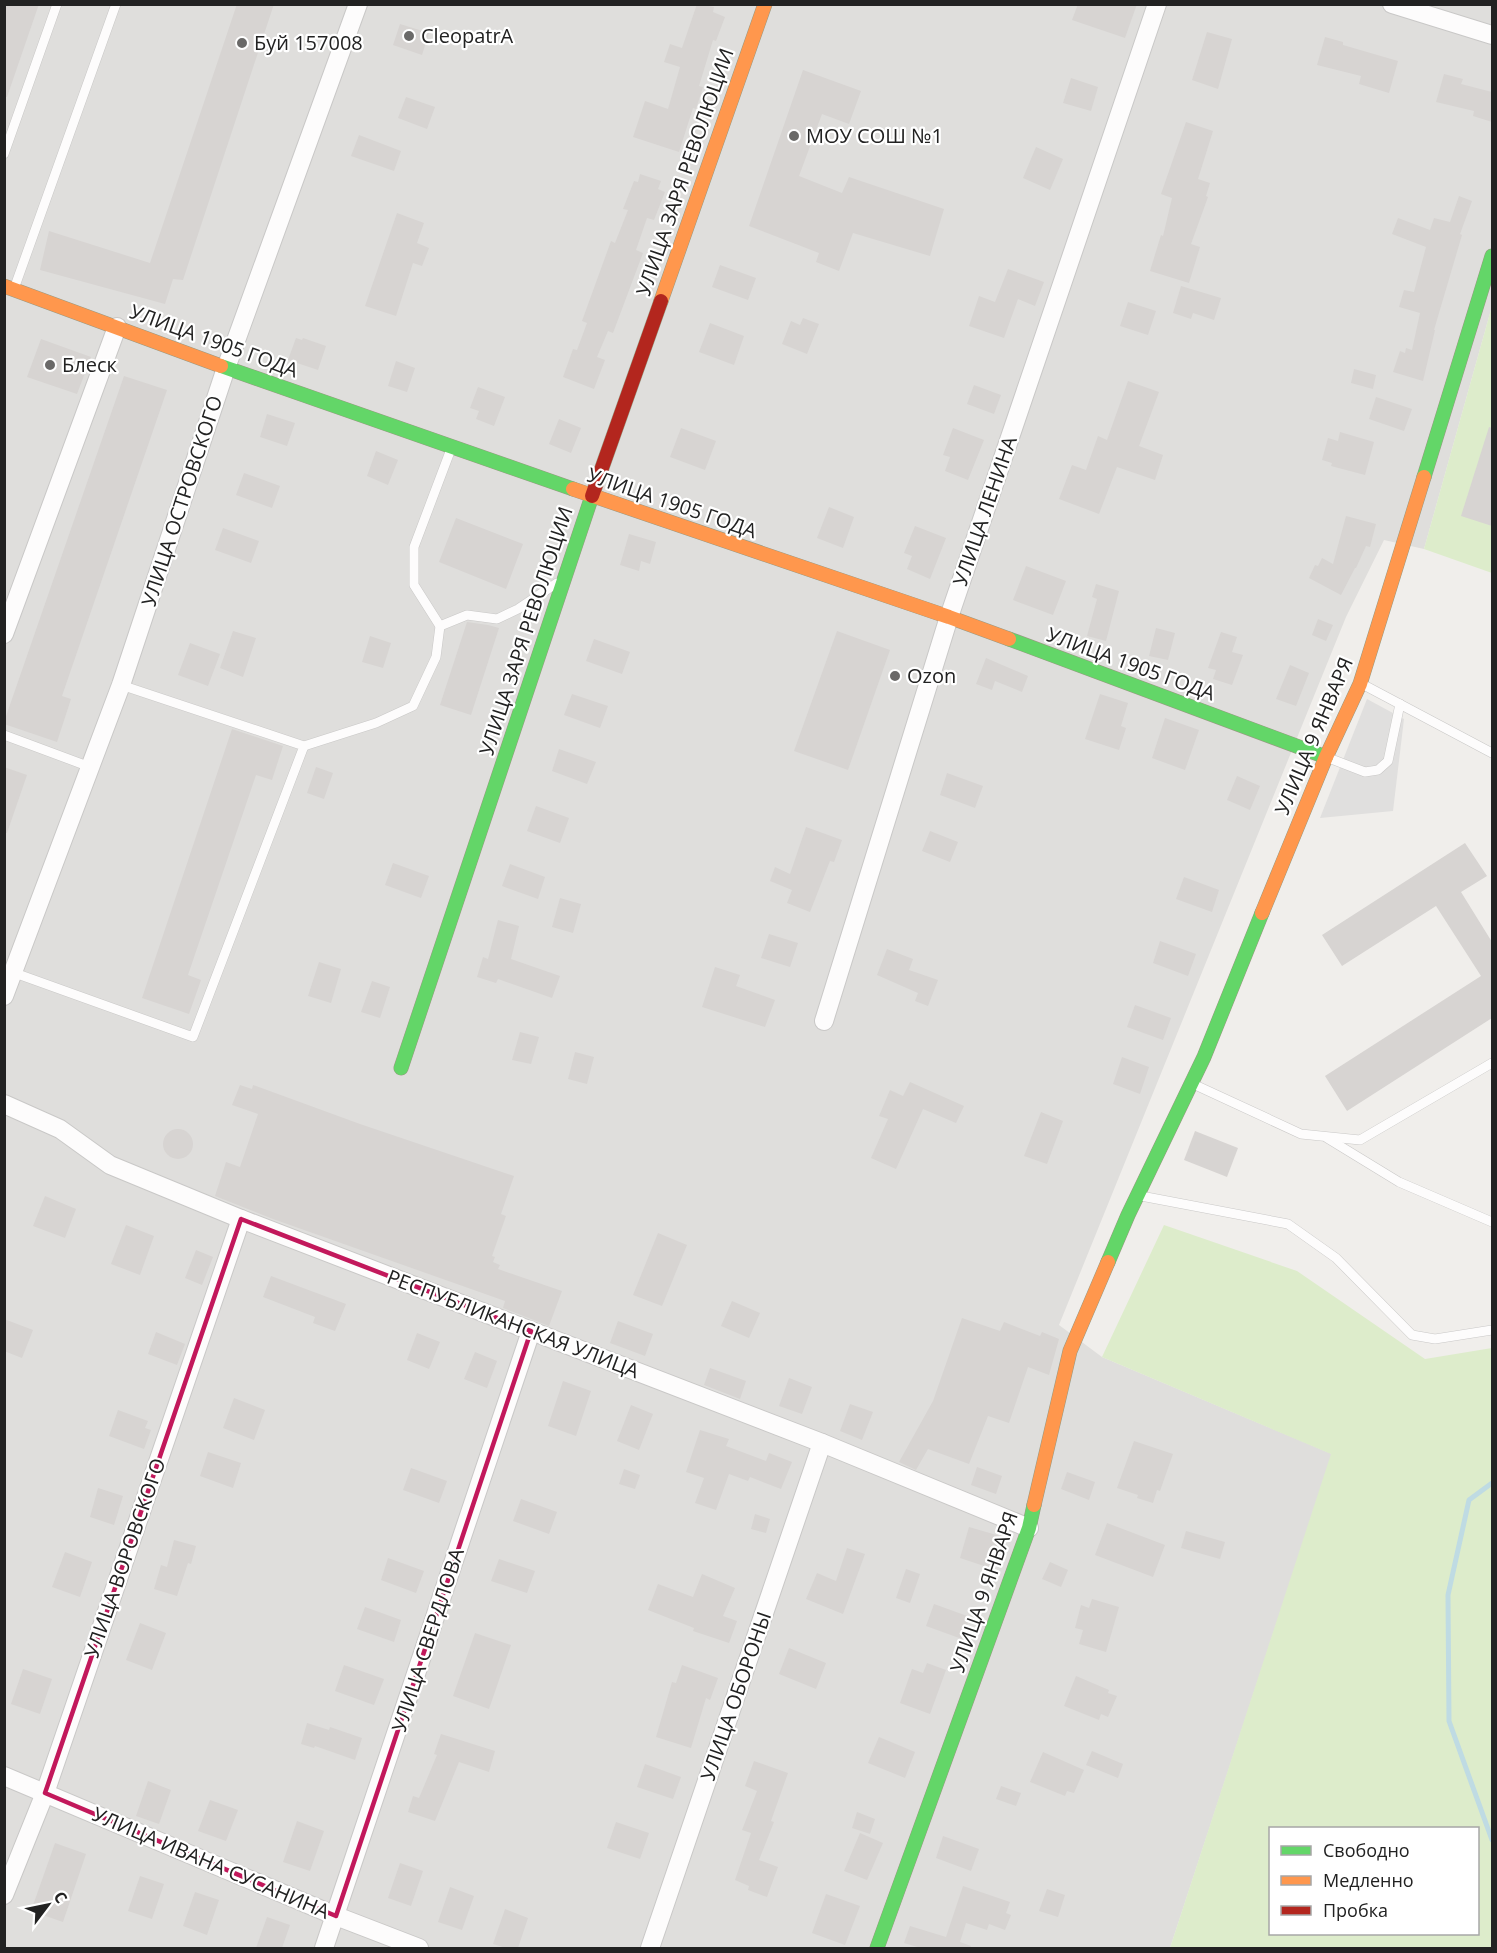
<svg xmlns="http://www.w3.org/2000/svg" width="1497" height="1953" font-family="'Open Sans',sans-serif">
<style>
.residential{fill:#dfdedc}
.grass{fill:#ddeccb;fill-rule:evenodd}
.parking{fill:#e0dfde}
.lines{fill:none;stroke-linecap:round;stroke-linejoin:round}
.stream{stroke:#bfdbe3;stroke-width:5}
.building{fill:#d7d4d2}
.lane-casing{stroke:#c9c8c7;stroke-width:10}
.street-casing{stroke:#c9c8c7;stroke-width:20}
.fast-casing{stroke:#999a82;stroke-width:15}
.slow-casing{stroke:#999a82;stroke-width:15}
.jam-casing{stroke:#999a82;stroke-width:15}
.lane{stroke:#fdfcfc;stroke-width:9}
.street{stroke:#fdfcfc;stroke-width:18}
.fast{stroke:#63d668;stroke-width:14}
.slow{stroke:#ff974d;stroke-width:14}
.jam{stroke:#b3261e;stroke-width:14}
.marked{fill:none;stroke:#c2185b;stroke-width:4.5;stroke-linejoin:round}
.poi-dot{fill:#6a6968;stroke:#fff;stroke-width:2}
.labels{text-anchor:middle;stroke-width:4.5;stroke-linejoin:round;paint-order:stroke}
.poi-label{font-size:20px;fill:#222;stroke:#fff;text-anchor:start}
.street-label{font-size:20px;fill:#222;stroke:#fff}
</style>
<rect width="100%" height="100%" fill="#f0eeeb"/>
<polygon class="residential" points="5,5 1492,5 1492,306 1424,549 1384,540 1346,617 1059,1325 1102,1357 1332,1454 1170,1948 5,1948"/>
<g class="grass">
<polygon points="1492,306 1492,573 1424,549"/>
<path d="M1164 1225 1297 1271 1425 1359 1492 1348V1948H1170L1331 1454 1102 1357ZM1270 1828H1478V1934H1270Z"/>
</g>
<polygon class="parking" points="1367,699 1404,719 1393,811 1320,818"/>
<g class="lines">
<polyline class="stream" points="1492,1483 1469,1500 1448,1595 1449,1721 1492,1840"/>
</g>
<g class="building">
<polygon points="4,4 39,4 7,97 4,97"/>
<polygon points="237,4 274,4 183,280 173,279 165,304 40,270 49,231 150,263"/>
<polygon points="697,4 714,7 713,12 725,17 716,41 713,40 699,86 703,87 696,109 693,108 679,152 633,137 645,101 668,109 680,67 664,62 670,44 682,48"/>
<polygon points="1078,4 1137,4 1125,38 1072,20"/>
<polygon points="400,24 429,33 422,55 393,45"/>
<polygon points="1207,32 1232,39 1218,89 1192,80"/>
<polygon points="1325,37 1343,42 1343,45 1398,61 1389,93 1359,84 1361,76 1317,65"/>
<polygon points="803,70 861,91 849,124 822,114 799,176 842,193 849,177 944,209 930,256 853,233 839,271 816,262 819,253 749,226"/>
<polygon points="1444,74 1463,79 1461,84 1492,92 1492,122 1473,116 1474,111 1436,102"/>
<polygon points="1071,78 1098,87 1091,111 1063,103"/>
<polygon points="406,97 435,107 427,129 398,118"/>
<polygon points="1186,122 1213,131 1198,179 1210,183 1206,196 1208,197 1191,244 1200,247 1189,283 1150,271 1161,235 1163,236 1172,198 1161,194"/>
<polygon points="359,135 401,151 394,171 351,156"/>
<polygon points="1036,147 1063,159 1050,190 1023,178"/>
<polygon points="640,174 661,181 658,189 665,192 654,220 647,218 636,250 643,253 613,333 608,331 597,357 605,360 594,389 563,377 573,349 577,350 587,323 582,321 611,241 615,243 628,210 623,209 634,181 638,182"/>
<polygon points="1459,196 1472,201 1460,234 1462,235 1434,330 1435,330 1423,381 1393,372 1400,351 1405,353 1406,348 1412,350 1420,313 1399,307 1404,290 1414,292 1426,247 1392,234 1398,218 1430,230 1434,218 1450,222"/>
<polygon points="397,213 424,223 417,243 429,248 422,266 413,263 396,316 365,306"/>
<polygon points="720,265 756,278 748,300 712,287"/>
<polygon points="1008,269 1044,282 1035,306 1018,299 1004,338 969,326 979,296 995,302"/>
<polygon points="1181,286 1221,298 1214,320 1193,313 1191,319 1173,313"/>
<polygon points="1128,302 1156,311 1148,335 1120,326"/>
<polygon points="803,318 819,324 807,354 782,344 791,321 800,325"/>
<polygon points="710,323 744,336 734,365 699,352"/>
<polygon points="296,338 302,340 303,338 326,346 318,370 288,360"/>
<polygon points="41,339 91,357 77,394 27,377"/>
<polygon points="396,361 415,368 407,392 388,386"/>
<polygon points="1354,369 1376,375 1373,389 1351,383"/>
<polygon points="124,376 167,390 62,696 71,699 57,742 4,724 4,722"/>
<polygon points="1128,381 1159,392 1139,446 1163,455 1155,480 1117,467 1099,514 1059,499 1072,465 1086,470 1098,436 1107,440"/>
<polygon points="974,385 1001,395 994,414 967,404"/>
<polygon points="478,387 505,397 494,426 476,419 479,411 470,408"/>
<polygon points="1376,397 1412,409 1404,431 1369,419"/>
<polygon points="267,414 295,423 287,446 260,437"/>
<polygon points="559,419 581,428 571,453 549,444"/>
<polygon points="1489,427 1492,428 1492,526 1461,516"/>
<polygon points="681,428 716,441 705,470 670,457"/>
<polygon points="953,428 984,440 968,480 945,471 950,457 943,455"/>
<polygon points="1340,432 1374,442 1365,475 1331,466 1332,463 1322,460 1328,438 1338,441"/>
<polygon points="376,451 398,460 388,485 367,476"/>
<polygon points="244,473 280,486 272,508 236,495"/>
<polygon points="829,507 854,517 843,548 817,538"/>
<polygon points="1346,516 1376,524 1370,547 1366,546 1356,568 1355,568 1341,595 1309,578 1315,565 1318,566 1322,558 1333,564"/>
<polygon points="456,518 523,544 506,589 439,562"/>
<polygon points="915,526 946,538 930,579 907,569 912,556 904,553"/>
<polygon points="223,528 259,541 251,563 215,550"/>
<polygon points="629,534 656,542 650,564 641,561 639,571 620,565"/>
<polygon points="1026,566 1066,581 1053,615 1013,600"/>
<polygon points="1096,584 1119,591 1106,641 1087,636 1097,599 1092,597"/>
<polygon points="1318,619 1333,625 1326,641 1312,635"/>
<polygon points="467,622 488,625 499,628 471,715 440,705"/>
<polygon points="1156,628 1175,633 1168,660 1149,656"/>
<polygon points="233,631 256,638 243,677 220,668"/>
<polygon points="837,631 890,650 848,770 794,751"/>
<polygon points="1221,632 1237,637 1232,652 1243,655 1232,685 1213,679 1216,670 1208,668"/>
<polygon points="370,636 391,643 383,668 362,662"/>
<polygon points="594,639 630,652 622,674 586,661"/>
<polygon points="190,643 220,654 208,686 178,675"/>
<polygon points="986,658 1028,676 1022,692 995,681 992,690 976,684"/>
<polygon points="1290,665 1309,673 1296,706 1276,699"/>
<polygon points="572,694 608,706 600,728 564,715"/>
<polygon points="1100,694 1128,703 1121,726 1126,728 1119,750 1085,739"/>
<polygon points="1165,718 1199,730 1185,770 1152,758"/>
<polygon points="232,729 283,746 272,780 256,775 188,975 201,980 189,1014 142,998"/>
<polygon points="559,749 596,762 587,784 552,771"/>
<polygon points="4,767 27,775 7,833 4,833"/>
<polygon points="316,767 333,773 324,799 307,793"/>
<polygon points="947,773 983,786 975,808 940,795"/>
<polygon points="1237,776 1260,786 1250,810 1227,800"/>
<polygon points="536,806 569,818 560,843 527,831"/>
<polygon points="806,827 842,840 834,862 830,861 810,912 787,903 792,890 770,881 775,867 790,874"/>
<polygon points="930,831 958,842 950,862 922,851"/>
<polygon points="1465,843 1487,876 1461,892 1492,942 1492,1018 1347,1111 1325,1076 1481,976 1436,906 1342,966 1322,935"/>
<polygon points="393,863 429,876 421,898 385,885"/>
<polygon points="510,864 545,877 538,899 502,886"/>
<polygon points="1184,877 1219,890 1212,912 1176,899"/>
<polygon points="560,898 581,904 573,933 552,927"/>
<polygon points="498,920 519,926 511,959 560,976 552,998 498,979 496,983 477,977 483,957 488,959"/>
<polygon points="769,934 798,943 790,967 761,958"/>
<polygon points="1160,941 1196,954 1188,976 1153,963"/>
<polygon points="887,949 913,959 909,970 938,980 928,1006 915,1001 918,993 877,975"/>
<polygon points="319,962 341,969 331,1003 308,996"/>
<polygon points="715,967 740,975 736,986 775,1000 765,1027 702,1007"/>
<polygon points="372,981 390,987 380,1018 361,1012"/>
<polygon points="1135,1005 1171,1018 1163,1040 1127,1027"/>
<polygon points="520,1032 539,1037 531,1064 512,1060"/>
<polygon points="575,1052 594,1057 587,1084 568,1079"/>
<polygon points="1122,1057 1149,1067 1140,1094 1113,1084"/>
<polygon points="910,1082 964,1106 956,1123 923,1109 896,1169 871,1158 888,1119 879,1116 890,1090 903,1096"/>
<polygon points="240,1085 252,1089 253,1085 360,1124 514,1176 501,1214 506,1216 492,1256 495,1257 493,1262 500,1265 498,1269 562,1291 549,1326 503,1308 505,1301 273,1219 215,1196 226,1162 240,1167 258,1114 232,1105"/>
<polygon points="1041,1112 1063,1121 1047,1164 1024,1156"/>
<circle cx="178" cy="1144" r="15"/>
<polygon points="1195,1131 1238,1148 1227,1177 1184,1160"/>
<polygon points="45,1196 76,1209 65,1238 33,1226"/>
<polygon points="126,1225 154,1236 140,1275 111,1264"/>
<polygon points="658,1233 687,1245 662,1306 633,1295"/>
<polygon points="196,1250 213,1257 202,1285 185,1278"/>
<polygon points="271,1276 346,1304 335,1331 313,1323 315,1317 263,1297"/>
<polygon points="732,1301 760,1313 749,1338 721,1326"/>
<polygon points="962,1318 1000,1331 1004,1322 1040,1336 1042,1332 1059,1339 1049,1375 1028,1367 1009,1423 988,1416 969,1464 928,1449 916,1470 899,1462 933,1401"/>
<polygon points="4,1319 33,1330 22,1358 4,1351"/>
<polygon points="618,1321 653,1334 645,1356 610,1343"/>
<polygon points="156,1332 185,1344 177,1365 148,1354"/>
<polygon points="417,1333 440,1342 429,1369 407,1360"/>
<polygon points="475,1352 497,1361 487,1388 464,1379"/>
<polygon points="710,1368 746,1381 740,1399 704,1385"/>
<polygon points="789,1378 812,1387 802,1414 779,1406"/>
<polygon points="563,1381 591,1391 576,1436 548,1426"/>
<polygon points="234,1398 265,1410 254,1440 223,1428"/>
<polygon points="850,1404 873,1412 862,1440 840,1431"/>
<polygon points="631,1405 653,1414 639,1450 617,1441"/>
<polygon points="118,1410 148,1421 145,1428 151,1430 144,1449 109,1436"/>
<polygon points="700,1430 729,1439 726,1446 766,1461 769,1453 792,1462 781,1489 750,1477 748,1481 729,1474 716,1510 695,1503 704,1478 686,1472"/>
<polygon points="1134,1441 1173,1454 1160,1491 1157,1490 1153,1503 1137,1498 1138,1495 1117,1488"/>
<polygon points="208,1452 241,1463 233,1488 200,1476"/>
<polygon points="977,1467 1002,1476 996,1494 971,1485"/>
<polygon points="411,1468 447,1481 439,1503 403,1490"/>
<polygon points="624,1469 640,1475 635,1489 619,1484"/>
<polygon points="1067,1472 1095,1482 1089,1500 1061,1489"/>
<polygon points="98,1488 123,1496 114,1525 90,1517"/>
<polygon points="521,1499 557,1512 549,1534 513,1521"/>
<polygon points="755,1514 770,1519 766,1533 751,1529"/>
<polygon points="1107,1523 1165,1545 1153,1577 1095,1555"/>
<polygon points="969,1527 1000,1536 990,1568 960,1558"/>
<polygon points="1186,1531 1225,1542 1220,1559 1181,1548"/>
<polygon points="174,1540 196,1546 191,1564 188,1563 177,1596 154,1589 161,1565 167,1567"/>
<polygon points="847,1548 865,1554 843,1614 806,1599 817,1573 836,1581"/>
<polygon points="65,1552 92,1562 80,1597 52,1587"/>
<polygon points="388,1558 424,1571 416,1593 381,1580"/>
<polygon points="499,1559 535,1571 527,1593 491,1581"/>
<polygon points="1050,1562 1068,1570 1061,1587 1042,1579"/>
<polygon points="906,1569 920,1574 910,1603 896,1598"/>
<polygon points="702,1574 735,1588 723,1616 737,1621 729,1643 693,1631 694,1628 648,1610 658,1584 693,1597"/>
<polygon points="1092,1599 1119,1607 1106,1652 1079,1644 1083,1630 1075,1628 1081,1605 1089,1608"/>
<polygon points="934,1604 970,1617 962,1639 926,1626"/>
<polygon points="365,1607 401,1620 394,1642 357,1629"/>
<polygon points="140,1623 166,1633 152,1670 126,1660"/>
<polygon points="475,1633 511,1645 489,1709 453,1696"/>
<polygon points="789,1648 826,1663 816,1689 779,1674"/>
<polygon points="927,1663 946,1670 930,1714 900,1703 912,1669 923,1673"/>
<polygon points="344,1665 384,1679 374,1705 335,1691"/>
<polygon points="682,1665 718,1678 710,1700 706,1698 691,1748 656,1737 672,1682 676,1683"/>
<polygon points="23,1669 52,1679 40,1714 11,1704"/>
<polygon points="1076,1676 1109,1690 1108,1693 1117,1696 1108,1717 1101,1714 1099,1720 1064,1706"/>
<polygon points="307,1723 329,1730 330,1727 362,1738 355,1760 315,1746 314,1748 301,1744"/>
<polygon points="441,1734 495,1751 489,1772 459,1762 435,1821 408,1812 413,1796 419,1798 437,1755 434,1754"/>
<polygon points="879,1737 915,1752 905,1778 868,1763"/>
<polygon points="1092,1751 1123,1764 1118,1778 1086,1765"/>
<polygon points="1043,1752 1084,1770 1074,1793 1067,1791 1065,1796 1030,1782"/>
<polygon points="754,1761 788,1773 771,1821 774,1822 759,1860 778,1867 767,1897 748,1890 749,1886 735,1880 751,1833 742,1830 757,1791 745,1786"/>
<polygon points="645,1764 681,1777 673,1799 637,1787"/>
<polygon points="148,1781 171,1790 159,1824 136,1816"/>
<polygon points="1001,1786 1021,1793 1016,1806 996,1799"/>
<polygon points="210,1800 238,1810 226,1841 198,1831"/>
<polygon points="857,1812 875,1819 870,1834 852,1828"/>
<polygon points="297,1821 324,1831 310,1871 283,1862"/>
<polygon points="616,1822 649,1833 640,1859 607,1848"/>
<polygon points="860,1833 883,1843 867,1880 844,1871"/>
<polygon points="943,1836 979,1849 971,1871 936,1858"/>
<polygon points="55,1843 86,1854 63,1922 31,1911"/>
<polygon points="400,1863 423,1871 411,1906 388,1898"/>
<polygon points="140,1876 164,1884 152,1919 128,1911"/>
<polygon points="963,1886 1010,1902 1006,1913 1011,1915 1005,1930 989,1924 987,1930 966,1923 960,1942 971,1946 970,1948 921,1948 904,1943 910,1926 946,1937"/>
<polygon points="450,1887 474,1896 462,1930 438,1922"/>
<polygon points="1047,1889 1065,1895 1058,1917 1039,1911"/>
<polygon points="195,1892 219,1900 207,1935 183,1926"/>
<polygon points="826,1894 860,1906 845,1945 812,1933"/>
<polygon points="505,1909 528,1918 518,1948 506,1948 493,1944"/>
<polygon points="267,1917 290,1925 282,1948 256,1948"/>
</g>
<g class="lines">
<defs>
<g id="lane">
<polyline points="4,154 57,4"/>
<polyline points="14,289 116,4"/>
<polyline points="440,626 467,615 497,619 518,609 557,583"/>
<polyline points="1362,684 1492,753"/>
<polyline points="4,735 90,767"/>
<polyline points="304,746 376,723 413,706 436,657 440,626 414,585 414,547 451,449"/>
<polyline points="1326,757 1365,772 1378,770 1388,761 1400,704"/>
<polyline points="12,972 193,1037 304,746 121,685"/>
<polyline points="1193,1084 1301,1134 1360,1140 1492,1063"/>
<polyline points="1327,1138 1399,1182 1492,1222"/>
<polyline points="1141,1196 1288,1224 1336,1258 1412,1335 1435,1339 1492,1330"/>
</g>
<g id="street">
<polyline points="1392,4 1492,35"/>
<polyline points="4,634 117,327"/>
<polyline points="4,996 121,685 226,368 358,4"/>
<polyline points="824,1021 949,617 1157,4"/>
<polyline points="4,1104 60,1129 110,1165 241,1219 822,1443 1029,1528"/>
<polyline points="4,1776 336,1916 419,1948"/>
<polyline points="4,1895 45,1793 241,1219"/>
<polyline points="324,1948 531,1331"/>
<polyline points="650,1948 822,1443"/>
</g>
<g id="fast">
<polyline points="221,366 573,489"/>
<polyline points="1424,477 1492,256"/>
<polyline points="1009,639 1326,757"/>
<polyline points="401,1068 592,496"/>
<polyline points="1108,1262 1128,1215 1204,1057 1262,913"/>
<polyline points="877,1948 1029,1528 1034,1505"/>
</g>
<g id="slow">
<polyline points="4,286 221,366"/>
<polyline points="661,301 765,4"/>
<polyline points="573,489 949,617 1009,639"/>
<polyline points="1262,913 1326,757 1360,684 1424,477"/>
<polyline points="1034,1505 1070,1351 1108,1262"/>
</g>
<polyline id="jam" points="592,496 661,301"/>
</defs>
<use href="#lane" class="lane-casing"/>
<use href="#street" class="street-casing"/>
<use href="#fast" class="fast-casing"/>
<use href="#slow" class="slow-casing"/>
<use href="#jam" class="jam-casing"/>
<use href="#lane" class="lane"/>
<use href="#street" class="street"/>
<use href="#fast" class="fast"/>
<use href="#slow" class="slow"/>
<use href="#jam" class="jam"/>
</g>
<path class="marked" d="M241 1219 531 1331 336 1916 45 1793Z"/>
<g class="poi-dot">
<circle cx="409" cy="36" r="6"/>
<circle cx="242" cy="43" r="6"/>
<circle cx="794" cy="136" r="6"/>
<circle cx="50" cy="365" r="6"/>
<circle cx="895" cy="676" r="6"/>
</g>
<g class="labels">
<g class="poi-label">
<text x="421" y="43">CleopatrA</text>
<text x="254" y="50">Буй 157008</text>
<text x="806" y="143">МОУ СОШ №1</text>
<text x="62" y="372">Блеск</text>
<text x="907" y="683">Ozon</text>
</g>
<g class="street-label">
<text transform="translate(685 172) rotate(-71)" y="7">УЛИЦА ЗАРЯ РЕВОЛЮЦИИ</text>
<text transform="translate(214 341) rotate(20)" y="7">УЛИЦА 1905 ГОДА</text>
<text transform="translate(182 501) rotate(-72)" y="7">УЛИЦА ОСТРОВСКОГО</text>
<text transform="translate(672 503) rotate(19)" y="7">УЛИЦА 1905 ГОДА</text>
<text transform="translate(985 511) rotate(-71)" y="7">УЛИЦА ЛЕНИНА</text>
<text transform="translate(526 631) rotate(-72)" y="7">УЛИЦА ЗАРЯ РЕВОЛЮЦИИ</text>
<text transform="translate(1131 664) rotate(20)" y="7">УЛИЦА 1905 ГОДА</text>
<text transform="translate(1314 736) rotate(-67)" y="7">УЛИЦА 9 ЯНВАРЯ</text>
<text transform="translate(513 1324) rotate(21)" y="7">РЕСПУБЛИКАНСКАЯ УЛИЦА</text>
<text transform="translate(125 1558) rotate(-71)" y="7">УЛИЦА ВОРОВСКОГО</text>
<text transform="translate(984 1592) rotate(-71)" y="7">УЛИЦА 9 ЯНВАРЯ</text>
<text transform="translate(428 1640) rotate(-72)" y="7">УЛИЦА СВЕРДЛОВА</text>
<text transform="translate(736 1696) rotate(-71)" y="7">УЛИЦА ОБОРОНЫ</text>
<text transform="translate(211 1863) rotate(23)" y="7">УЛИЦА ИВАНА СУСАНИНА</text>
</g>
</g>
<rect width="1497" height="1953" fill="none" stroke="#222222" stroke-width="12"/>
<rect x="1269" y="1827" width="210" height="108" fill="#ffffff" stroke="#a7a7a7" stroke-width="1.5"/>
<rect x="1281" y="1846" width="30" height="9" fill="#63d668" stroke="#a7a7a7" stroke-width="1.5"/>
<text x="1323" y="1857" font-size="18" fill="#222222">Свободно</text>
<rect x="1281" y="1876" width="30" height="9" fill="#ff974d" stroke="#a7a7a7" stroke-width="1.5"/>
<text x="1323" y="1887" font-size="18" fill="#222222">Медленно</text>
<rect x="1281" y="1906" width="30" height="9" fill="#b3261e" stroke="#a7a7a7" stroke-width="1.5"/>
<text x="1323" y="1917" font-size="18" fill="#222222">Пробка</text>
<g transform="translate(48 1905) rotate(58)" stroke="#ffffff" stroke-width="4.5" paint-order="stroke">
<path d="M0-4.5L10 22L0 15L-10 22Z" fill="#222222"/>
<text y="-9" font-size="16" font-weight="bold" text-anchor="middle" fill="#222222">С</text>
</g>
</svg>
